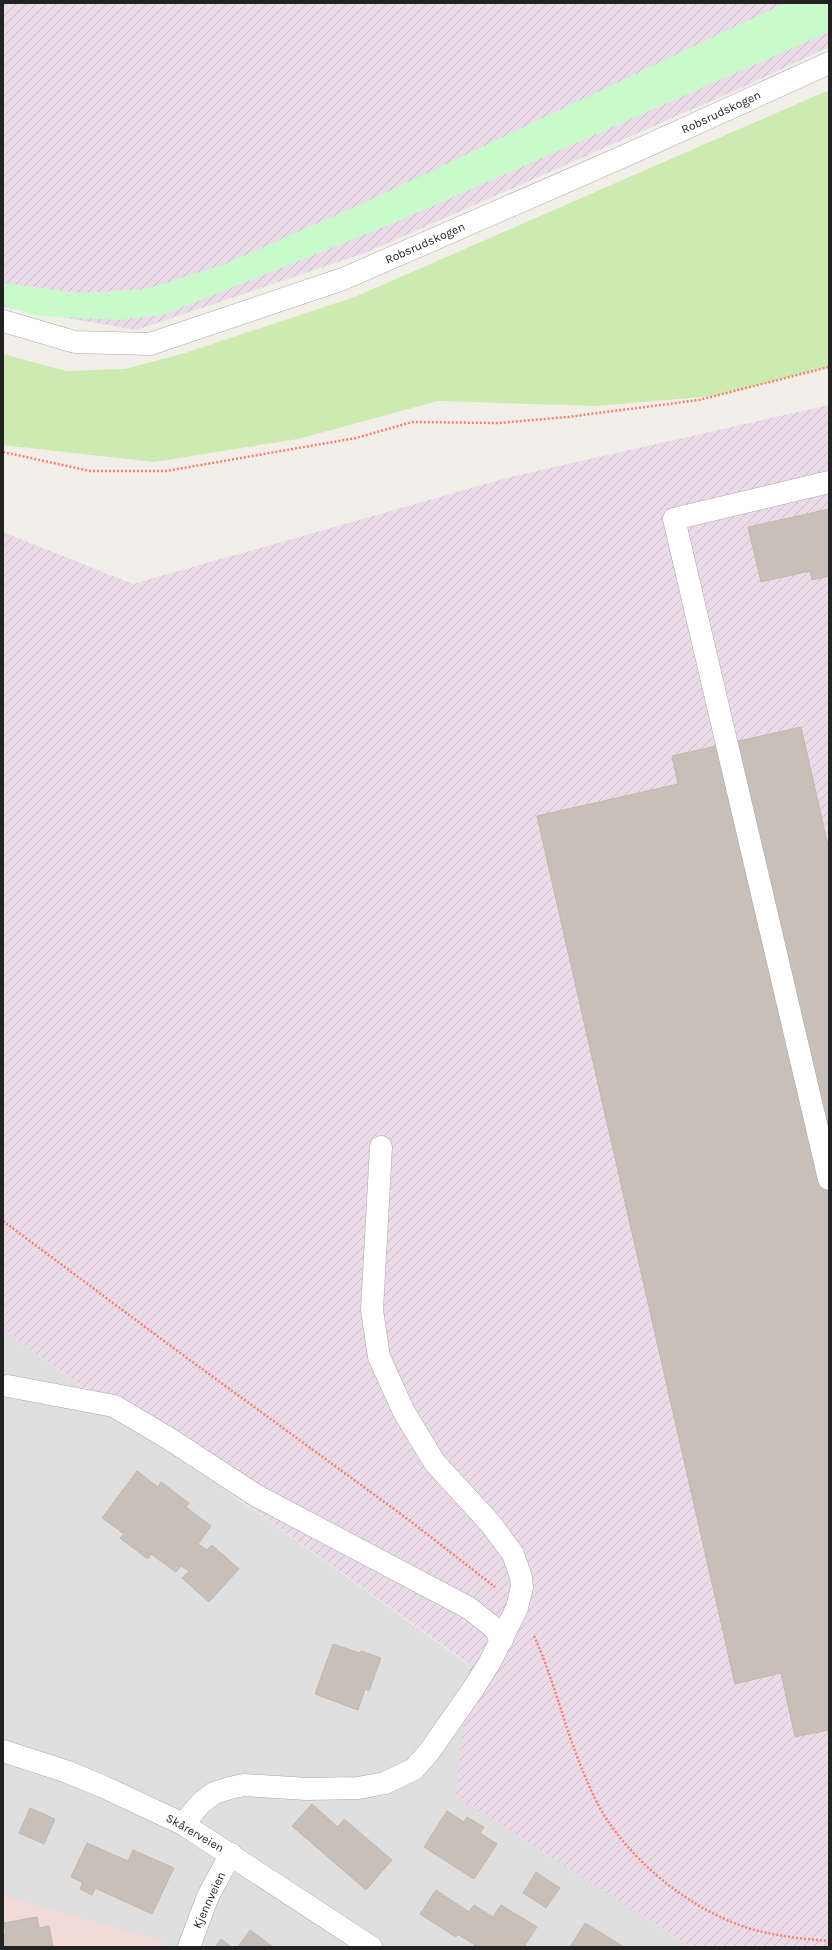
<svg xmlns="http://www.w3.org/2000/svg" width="832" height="1950" font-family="Karla,sans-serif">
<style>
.residential{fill:#e0dfdf}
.commercial{fill:#f2dad9}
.industrial{fill:url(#industrial-furrows)}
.grass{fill:#cdebb0}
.park{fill:#c8facc}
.building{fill:#c7bfb8;stroke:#c4b6ab}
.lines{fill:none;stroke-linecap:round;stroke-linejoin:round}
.minor-casing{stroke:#a9a9a9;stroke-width:23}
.path{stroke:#fa8072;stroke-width:2.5;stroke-dasharray:2 2;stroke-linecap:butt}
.minor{stroke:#fff;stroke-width:22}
.labels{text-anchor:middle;stroke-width:3;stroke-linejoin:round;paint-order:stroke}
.street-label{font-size:12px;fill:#222;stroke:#fff}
</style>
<defs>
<pattern id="industrial-furrows" width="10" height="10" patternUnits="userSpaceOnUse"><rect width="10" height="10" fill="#ebdbe8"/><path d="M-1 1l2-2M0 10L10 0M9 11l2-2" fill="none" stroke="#c9bcc7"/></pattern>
</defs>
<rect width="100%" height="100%" fill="#f2efe9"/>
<polygon class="residential" points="3,1330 469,1665 457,1796 691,1947 3,1947"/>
<polygon class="commercial" points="3,1896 163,1941 162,1947 3,1947"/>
<g class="industrial">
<polygon points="3,3 829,3 829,47 743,87 365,253 136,330 3,307"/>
<polygon points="829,405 829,1947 691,1947 456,1796 469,1664 3,1330 3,532 133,584 510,477"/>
</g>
<polygon class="grass" points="829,90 829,367 714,396 596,406 438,401 298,439 154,462 3,445 3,354 66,371 125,369 185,353 357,296"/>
<polygon class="park" points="785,3 829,3 829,32 394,223 163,315 119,320 38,316 3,305 3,283 80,293 147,289 225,264 364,203"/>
<g class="building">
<polygon points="829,509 829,576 812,580 810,571 761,582 748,527"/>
<polygon points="801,727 829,850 829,1730 795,1737 781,1673 735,1684 537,816 678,784 672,756"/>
<polygon points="137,1471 158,1487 161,1482 189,1503 186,1507 211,1526 198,1544 207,1550 212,1545 239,1569 209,1602 182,1578 189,1571 181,1566 176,1572 151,1554 148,1559 120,1538 124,1534 102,1518"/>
<polygon points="333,1644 360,1653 361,1651 381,1658 369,1691 365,1689 358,1710 315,1694"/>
<polygon points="312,1804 338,1827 344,1819 392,1860 366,1890 292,1826"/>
<polygon points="30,1808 55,1819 44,1844 19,1833"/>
<polygon points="447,1811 464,1822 467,1817 484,1827 480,1833 497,1844 474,1879 424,1847"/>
<polygon points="87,1843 128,1861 133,1850 174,1868 152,1914 95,1888 92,1895 80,1889 83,1883 71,1877"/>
<polygon points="536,1872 560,1888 546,1908 523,1893"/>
<polygon points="436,1890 469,1912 474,1905 493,1917 501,1905 537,1927 524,1947 474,1947 475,1945 457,1934 456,1937 420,1914"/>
<polygon points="37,1917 39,1928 49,1926 53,1947 3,1947 3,1934 6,1934 4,1923"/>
<polygon points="585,1923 624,1947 570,1947"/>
<polygon points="250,1930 273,1947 238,1947"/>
<polygon points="221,1939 232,1947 215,1947"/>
</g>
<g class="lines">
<defs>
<g id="minor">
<polyline points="3,321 75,342 150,344 343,279 629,154 829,63"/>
<polyline points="829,482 674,519 829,1179"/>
<polyline points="8,1386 114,1406 168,1438 257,1496 469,1608 493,1627 502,1640"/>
<polyline points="3,1751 68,1772 104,1787 183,1824 371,1947"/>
<polyline points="183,1824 201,1803 214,1793 230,1788 244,1785 307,1789 358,1788 385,1783 414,1769 429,1752 473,1689 490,1662 517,1608 522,1587 521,1577 513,1554 490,1523 435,1463 404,1412 379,1357 372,1310 381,1147"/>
<polyline points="189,1947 208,1896 231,1854"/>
</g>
</defs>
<use href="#minor" class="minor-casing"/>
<g class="path">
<polyline points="3,452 90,471 166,471 356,438 412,422 499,423 567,417 699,400 829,367"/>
<polyline points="3,1221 172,1347 409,1520 495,1587"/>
<path d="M534 1636C553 1677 563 1722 580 1764 589 1787 600 1812 615 1831 648 1875 699 1913 751 1929 777 1936 803 1939 829 1941"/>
</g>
<use href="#minor" class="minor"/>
</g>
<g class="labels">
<g class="street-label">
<text transform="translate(721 112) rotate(-25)" y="4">Robsrudskogen</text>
<text transform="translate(425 243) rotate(-24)" y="4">Robsrudskogen</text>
<text transform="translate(195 1833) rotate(30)" y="4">Skårerveien</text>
<text transform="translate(209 1900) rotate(-65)" y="4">Kjennveien</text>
</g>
</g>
<rect width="832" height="1950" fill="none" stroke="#222222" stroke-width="8"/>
</svg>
